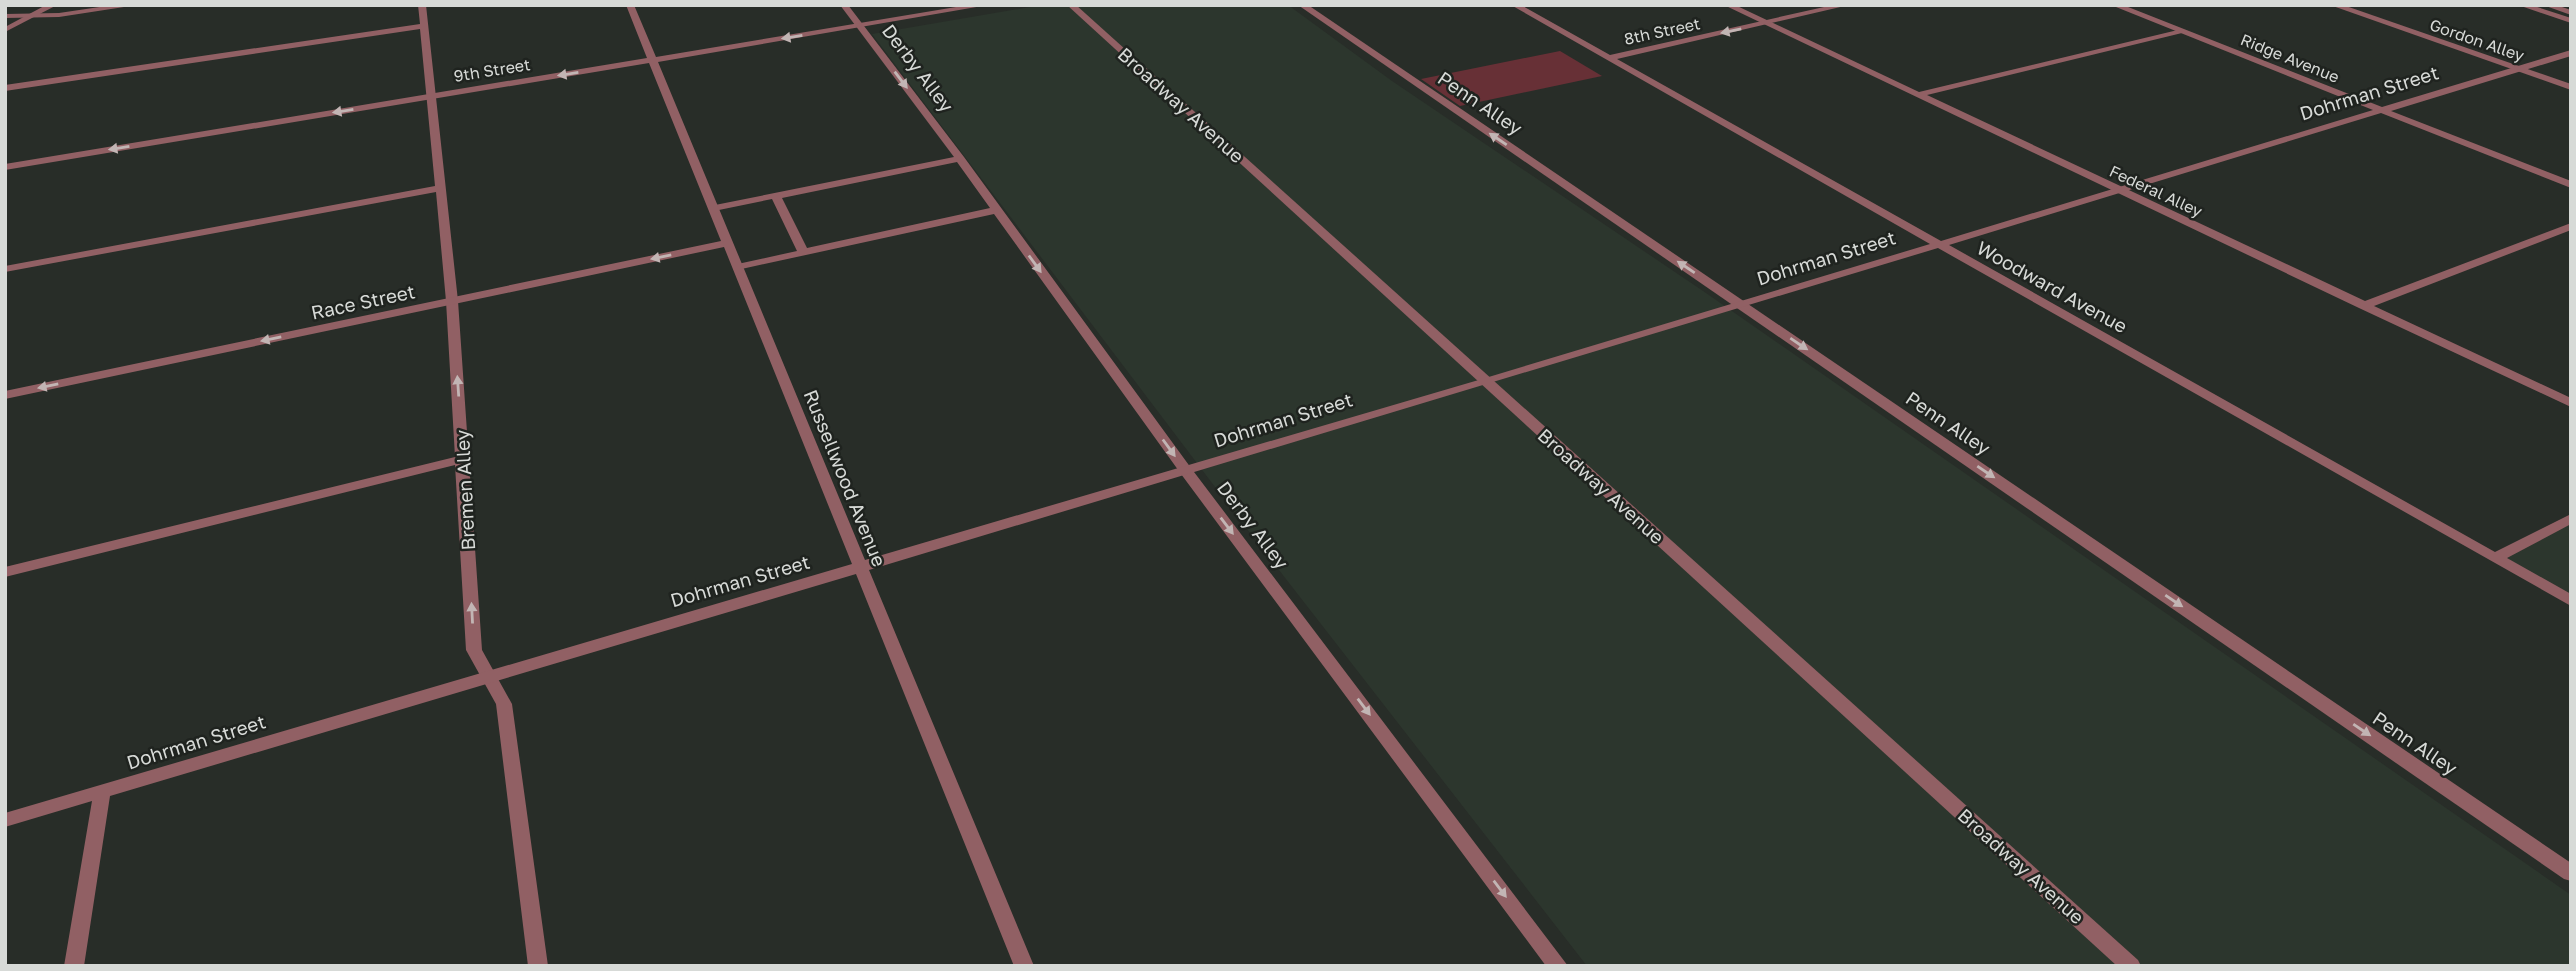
<svg xmlns="http://www.w3.org/2000/svg" width="2576" height="971" font-family="'Golos Text',sans-serif">
<style>
.built{fill:#2c362d}
.green{fill:#673036}
.lines{fill:none;stroke-linecap:round;stroke-linejoin:round}
.service{fill:#916064;fill-rule:evenodd}
.minor{fill:#916064;fill-rule:evenodd}
.tertiary{fill:#916064;fill-rule:evenodd}
.oneway{fill:#c2b5b4}
.labels{text-anchor:middle;stroke-width:5;stroke-linejoin:round;paint-order:stroke}
.far-street-label{font-size:16px;fill:#d7dad7;stroke:#1f231f}
.street-label{font-size:19px;fill:#d7dad7;stroke:#1f231f}
</style>
<rect width="100%" height="100%" fill="#282d28"/>
<g class="built">
<polygon points="1042,5 1288,5 1392,81 1706,293 2571,895 2571,966 1587,966 1237,516 872,34"/>
<polygon points="2571,518 2571,601 2495,558"/>
</g>
<polygon class="green" points="1560,51 1602,76 1460,106 1421,79"/>
<g class="lines">
<g class="service">
<polygon points="46,5 57,5 5,32 5,27"/>
<polygon points="418,5 426,5 458,301 482,650 512,704 548,966 528,966 496,704 466,650 455,465 5,577 5,567 455,457 446,301 436,192 5,272 5,266 435,186 420,29 5,91 5,85 420,24"/>
<path d="M840 5H848L964 157 1191 468 1568 966H1546L1181 474 994 214 737 270 733 269V265L797 251 772 199 714 211 710 210V206L954 157ZM957 162 990 208 807 248 782 198Z"/>
<polygon points="1298,5 1308,5 2571,863 2571,881 2564,879"/>
<polygon points="1724,5 1735,5 1919,92 2182,29 2182,33 1927,95 2365,301 2571,223 2571,230 2374,306 2571,398 2571,407 2359,308"/>
<polygon points="2330,5 2343,5 2571,84 2571,90"/>
<polygon points="2518,5 2531,5 2571,18 2571,23"/>
</g>
<g class="minor">
<polygon points="113,5 137,5 59,17 5,18 5,14 59,13"/>
<polygon points="626,5 634,5 656,57 968,5 988,5 658,62 865,560 1482,379 1930,244 1511,5 1521,5 1610,55 1833,5 1849,5 1617,59 1941,241 2373,110 2111,5 2123,5 2382,107 2571,50 2571,56 2391,111 2571,181 2571,188 2381,113 1949,245 2495,552 2571,514 2571,524 2507,558 2571,594 2571,606 1938,248 869,570 1034,966 1014,966 856,574 110,796 84,966 64,966 92,801 5,827 5,813 852,564 724,247 5,399 5,391 721,241 649,63 5,170 5,164 647,58"/>
<polygon points="2543,5 2556,5 2571,10 2571,15"/>
</g>
<polygon class="tertiary" points="1067,5 1076,5 2138,960 2141,966 2117,966"/>
</g>
<defs><path id="oneway-solid" d="M-6-.8H1V-3.2L6.5 0L1 3.2V.8H-6Z" transform="scale(1.75)"/></defs>
<g class="oneway">
<use href="#oneway-solid" transform="translate(1731 31) rotate(168)"/>
<use href="#oneway-solid" transform="translate(792 37) rotate(171)"/>
<use href="#oneway-solid" transform="translate(568 74) rotate(171)"/>
<use href="#oneway-solid" transform="translate(901 80) rotate(53)"/>
<use href="#oneway-solid" transform="translate(343 111) rotate(171)"/>
<use href="#oneway-solid" transform="translate(1498 139) rotate(-146)"/>
<use href="#oneway-solid" transform="translate(119 148) rotate(171)"/>
<use href="#oneway-solid" transform="translate(661 257) rotate(168)"/>
<use href="#oneway-solid" transform="translate(1035 264) rotate(54)"/>
<use href="#oneway-solid" transform="translate(1686 267) rotate(-146)"/>
<use href="#oneway-solid" transform="translate(271 339) rotate(168)"/>
<use href="#oneway-solid" transform="translate(1799 344) rotate(34)"/>
<use href="#oneway-solid" transform="translate(48 386) rotate(168)"/>
<use href="#oneway-solid" transform="translate(458 386) rotate(-94)"/>
<use href="#oneway-solid" transform="translate(1169 448) rotate(54)"/>
<use href="#oneway-solid" transform="translate(1986 472) rotate(34)"/>
<use href="#oneway-solid" transform="translate(1227 526) rotate(53)"/>
<use href="#oneway-solid" transform="translate(2174 601) rotate(34)"/>
<use href="#oneway-solid" transform="translate(472 613) rotate(-93)"/>
<use href="#oneway-solid" transform="translate(1364 707) rotate(53)"/>
<use href="#oneway-solid" transform="translate(2362 730) rotate(34)"/>
<use href="#oneway-solid" transform="translate(1500 889) rotate(53)"/>
</g>
<g class="labels">
<g class="far-street-label">
<text transform="translate(1662 31) rotate(-12)" y="6">8th Street</text>
<text transform="translate(2477 40) rotate(19)" y="6">Gordon Alley</text>
<text transform="translate(2290 58) rotate(22)" y="6">Ridge Avenue</text>
<text transform="translate(492 70) rotate(-9)" y="6">9th Street</text>
<text transform="translate(2156 191) rotate(25)" y="6">Federal Alley</text>
</g>
<g class="street-label">
<text transform="translate(918 68) rotate(53)" y="7">Derby Alley</text>
<text transform="translate(2369 93) rotate(-17)" y="7">Dohrman Street</text>
<text transform="translate(1480 103) rotate(34)" y="7">Penn Alley</text>
<text transform="translate(1181 105) rotate(42)" y="7">Broadway Avenue</text>
<text transform="translate(1826 258) rotate(-17)" y="7">Dohrman Street</text>
<text transform="translate(2052 287) rotate(29)" y="7">Woodward Avenue</text>
<text transform="translate(363 302) rotate(-12)" y="7">Race Street</text>
<text transform="translate(1283 420) rotate(-17)" y="7">Dohrman Street</text>
<text transform="translate(1948 423) rotate(34)" y="7">Penn Alley</text>
<text transform="translate(845 478) rotate(68)" y="7">Russellwood Avenue</text>
<text transform="translate(1601 486) rotate(42)" y="7">Broadway Avenue</text>
<text transform="translate(465 490) rotate(-93)" y="7">Bremen Alley</text>
<text transform="translate(1253 525) rotate(53)" y="7">Derby Alley</text>
<text transform="translate(740 581) rotate(-16)" y="7">Dohrman Street</text>
<text transform="translate(196 742) rotate(-17)" y="7">Dohrman Street</text>
<text transform="translate(2415 743) rotate(34)" y="7">Penn Alley</text>
<text transform="translate(2021 866) rotate(42)" y="7">Broadway Avenue</text>
</g>
</g>
<rect width="2576" height="971" fill="none" stroke="#d7dad7" stroke-width="14"/>
</svg>
